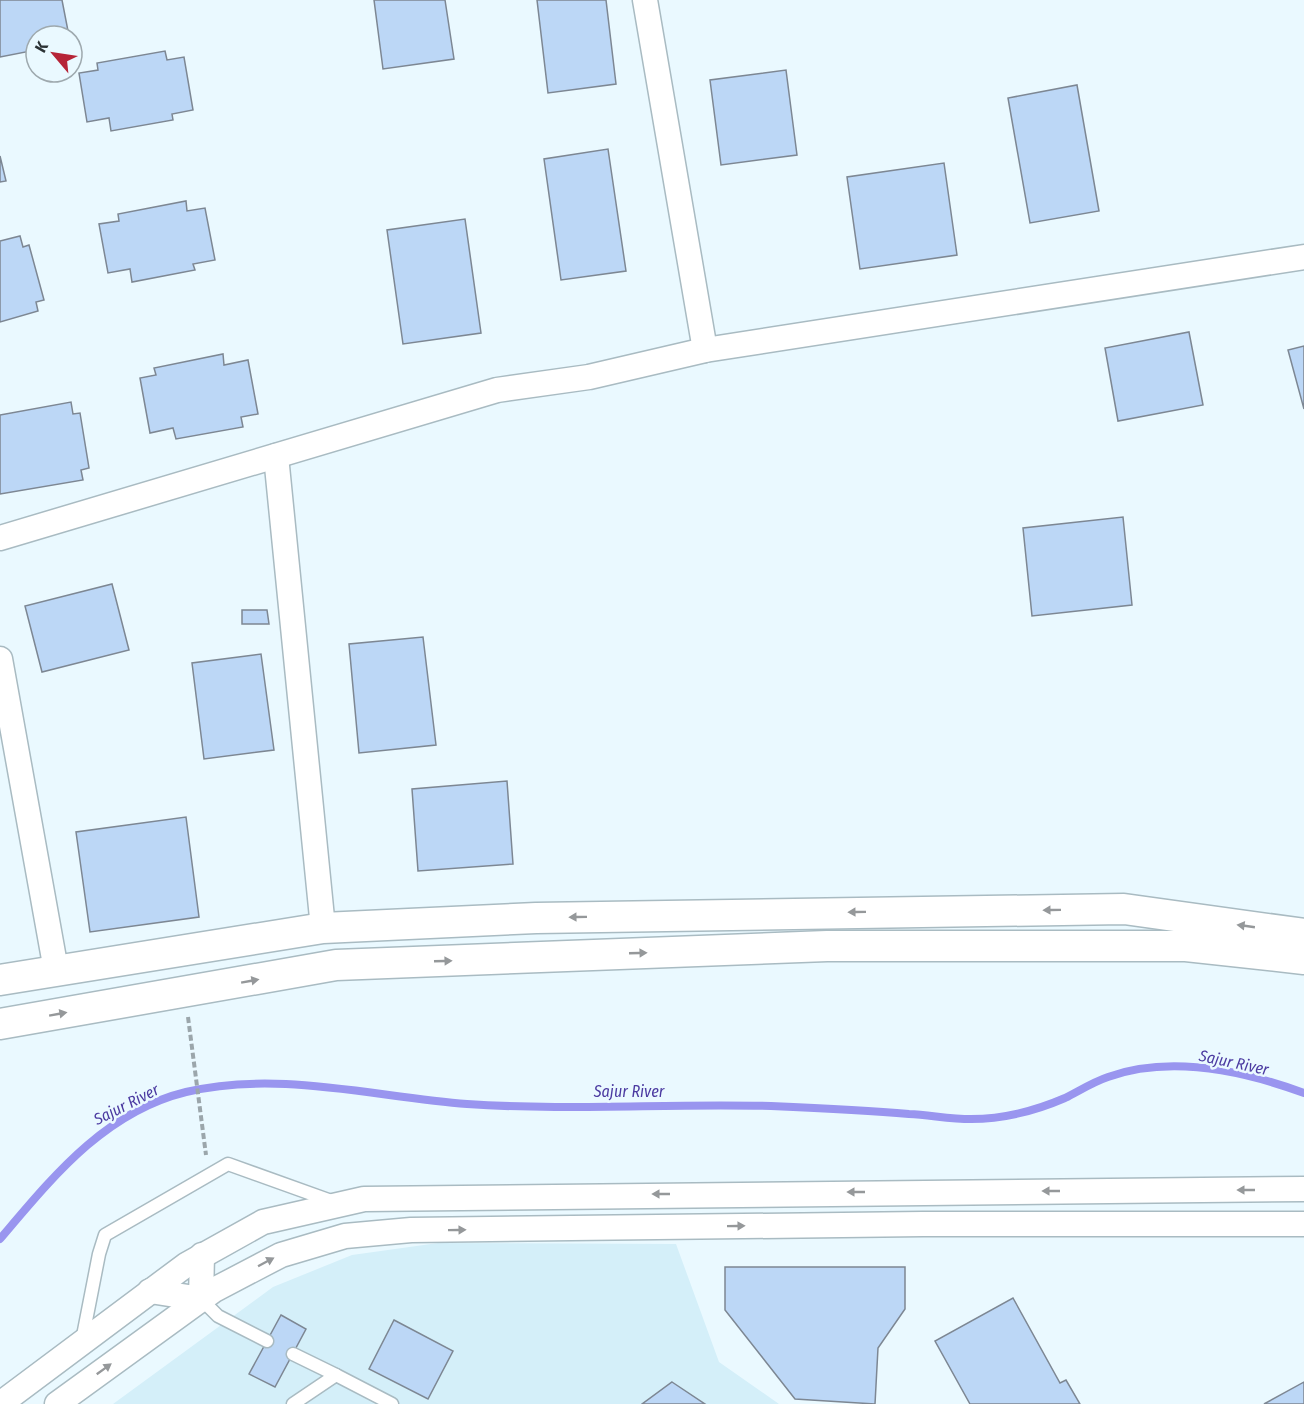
<svg xmlns="http://www.w3.org/2000/svg" width="1304" height="1404" font-family="'Fira Sans Condensed',sans-serif">
<style>
.built{fill:#d4eff9}
.lines{fill:none;stroke-linecap:round;stroke-linejoin:round}
.stream{stroke:#9995ef;stroke-width:8}
.building{fill:#bcd7f6;stroke:#7d8793;stroke-width:1.5}
.service-casing{stroke:#a9bbc2;stroke-width:15}
.minor-casing{stroke:#a9bbc2;stroke-width:27}
.tertiary-casing{stroke:#a9bbc2;stroke-width:33}
.path{stroke:#9ba6ab;stroke-width:4;stroke-dasharray:6 3;stroke-linecap:butt}
.service{stroke:#fff;stroke-width:12}
.minor{stroke:#fff;stroke-width:24}
.tertiary{stroke:#fff;stroke-width:30}
.oneway{fill:#95989a}
.labels{text-anchor:middle;stroke-width:5;stroke-linejoin:round;paint-order:stroke}
.water-label{font-size:16px;font-style:italic;fill:#4b3aa1;stroke:#eaf9ff}
</style>
<rect width="100%" height="100%" fill="#eaf9ff"/>
<polygon class="built" points="438,1243 676,1244 719,1362 779,1404 113,1404 273,1287 352,1255"/>
<g class="lines">
<path class="stream" d="M0 1239C52 1178 104 1112 186 1092 278 1070 375 1097 467 1104 569 1111 670 1103 771 1106 817 1108 863 1110 909 1114 930 1115 950 1119 971 1119 1003 1119 1035 1111 1065 1098 1079 1091 1093 1082 1108 1077 1170 1055 1244 1071 1304 1093"/>
</g>
<g class="building">
<polygon points="0,0 62,0 69,36 36,36 36,50 0,57"/>
<polygon points="374,0 445,0 454,59 383,69"/>
<polygon points="537,0 606,0 616,84 548,93"/>
<polygon points="165,51 167,60 184,57 193,110 172,114 173,120 111,131 109,118 87,122 79,73 98,70 97,63"/>
<polygon points="786,70 797,155 721,165 710,80"/>
<polygon points="1077,85 1099,211 1030,223 1008,98"/>
<polygon points="608,149 626,271 561,280 544,159"/>
<polygon points="0,156 6,181 0,182"/>
<polygon points="944,163 957,255 860,269 847,177"/>
<polygon points="186,201 187,211 205,208 215,260 193,264 195,270 132,282 130,269 108,273 99,224 119,221 118,214"/>
<polygon points="465,219 481,333 403,344 387,230"/>
<polygon points="20,236 23,247 29,245 44,300 36,302 38,311 0,322 0,241"/>
<polygon points="1189,332 1203,405 1118,421 1105,348"/>
<polygon points="1304,346 1304,409 1288,350"/>
<polygon points="223,354 224,365 248,360 258,414 241,417 243,427 176,439 173,428 150,433 140,378 156,375 154,368"/>
<polygon points="71,402 73,414 80,413 89,468 81,470 83,480 0,494 0,415"/>
<polygon points="1123,517 1132,605 1032,616 1023,528"/>
<polygon points="112,584 129,650 42,672 25,606"/>
<polygon points="242,610 267,610 269,624 242,624"/>
<polygon points="423,637 436,745 359,753 349,644"/>
<polygon points="261,654 274,750 204,759 192,663"/>
<polygon points="507,781 513,864 418,871 412,789"/>
<polygon points="186,817 199,917 90,932 76,832"/>
<polygon points="725,1267 905,1267 905,1309 878,1348 875,1404 795,1399 725,1310"/>
<polygon points="1013,1298 1060,1383 1066,1380 1080,1404 970,1404 935,1341"/>
<polygon points="281,1315 306,1329 275,1387 249,1374"/>
<polygon points="394,1320 453,1351 428,1399 369,1369"/>
<polygon points="672,1382 705,1404 642,1404"/>
<polygon points="1304,1382 1304,1404 1264,1404"/>
</g>
<g class="lines">
<defs>
<g id="service">
<polyline points="201,1299 218,1316 267,1341"/>
<polyline points="82,1341 99,1254 105,1235 228,1164 334,1202"/>
<polyline points="293,1354 336,1375"/>
<polyline points="293,1404 336,1375 392,1404"/>
</g>
<g id="minor">
<polyline points="645,0 705,350"/>
<polyline points="276,456 323,928"/>
<polyline points="0,538 497,390 589,377 705,350 1304,257"/>
<polyline points="0,659 56,970"/>
<polyline points="150,1291 201,1299 202,1255"/>
<polyline points="0,1404 186,1265 263,1222 364,1199 1304,1189"/>
<polyline points="57,1404 214,1290 281,1255 345,1236 411,1230 923,1224 1304,1224"/>
</g>
<g id="tertiary">
<polyline points="0,980 323,928 536,918 1124,909 1304,934"/>
<polyline points="0,1024 336,965 827,946 1186,946 1304,959"/>
</g>
</defs>
<use href="#service" class="service-casing"/>
<use href="#minor" class="minor-casing"/>
<use href="#tertiary" class="tertiary-casing"/>
<polyline class="path" points="188,1017 206,1155"/>
<use href="#service" class="service"/>
<use href="#minor" class="minor"/>
<use href="#tertiary" class="tertiary"/>
</g>
<defs><path id="oneway-solid" d="M-6-.8H1V-3.2L6.5 0L1 3.2V.8H-6Z" transform="scale(1.5)"/></defs>
<g class="oneway">
<use href="#oneway-solid" transform="translate(1052 910) rotate(179)"/>
<use href="#oneway-solid" transform="translate(857 912) rotate(179)"/>
<use href="#oneway-solid" transform="translate(578 917) rotate(179)"/>
<use href="#oneway-solid" transform="translate(1246 926) rotate(-172)"/>
<use href="#oneway-solid" transform="translate(638 953) rotate(-2)"/>
<use href="#oneway-solid" transform="translate(443 961) rotate(-2)"/>
<use href="#oneway-solid" transform="translate(250 981) rotate(-10)"/>
<use href="#oneway-solid" transform="translate(58 1014) rotate(-10)"/>
<use href="#oneway-solid" transform="translate(1246 1190) rotate(180)"/>
<use href="#oneway-solid" transform="translate(1051 1191) rotate(180)"/>
<use href="#oneway-solid" transform="translate(856 1192) rotate(180)"/>
<use href="#oneway-solid" transform="translate(661 1194) rotate(180)"/>
<use href="#oneway-solid" transform="translate(736 1226) rotate(-1)"/>
<use href="#oneway-solid" transform="translate(457 1230) rotate(-1)"/>
<use href="#oneway-solid" transform="translate(266 1262) rotate(-28)"/>
<use href="#oneway-solid" transform="translate(104 1369) rotate(-36)"/>
</g>
<g class="labels">
<g class="water-label">
<text transform="translate(1234 1062) rotate(12)" y="6">Sajur River</text>
<text x="629" y="1097">Sajur River</text>
<text transform="translate(126 1104) rotate(-27)" y="6">Sajur River</text>
</g>
</g>
<g transform="translate(54 54) rotate(299)"><circle r="28" fill="#eaf9ff" stroke="#9ea9ae" stroke-width="1.5"/>
<path d="M0-4.5L10 22L0 15L-10 22Z" fill="#b62437"/>
<text y="-9" font-size="16" font-weight="bold" text-anchor="middle" fill="#2b3235">K</text>
</g>
</svg>
